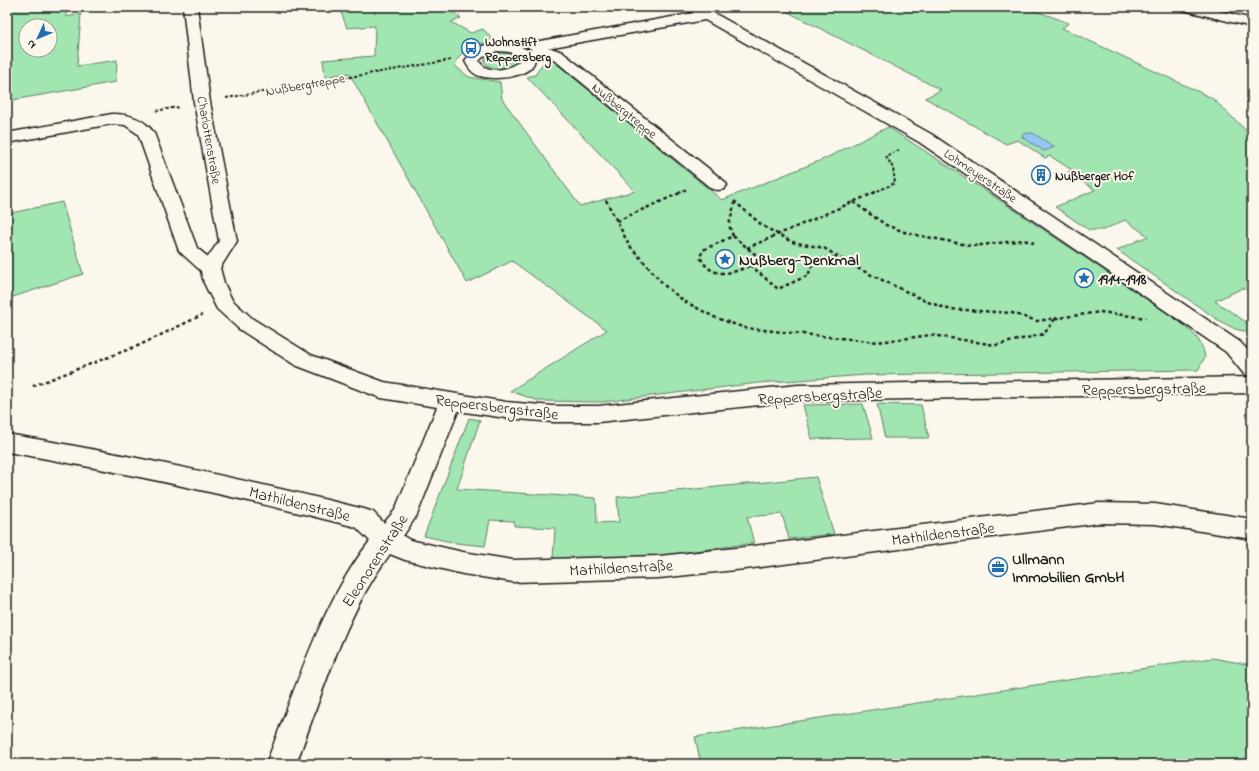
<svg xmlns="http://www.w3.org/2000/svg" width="1259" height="771" font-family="'Indie Flower',sans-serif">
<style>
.green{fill:#a1e5b0;stroke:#5e8066;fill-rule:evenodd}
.water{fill:#93c6f0;stroke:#63829b}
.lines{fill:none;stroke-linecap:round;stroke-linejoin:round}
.street-casing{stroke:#1c1c1c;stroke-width:3}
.secondary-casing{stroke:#1c1c1c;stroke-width:3}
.path-far1{stroke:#1c1c1c;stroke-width:2;stroke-dasharray:3 2;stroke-linecap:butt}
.path{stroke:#1c1c1c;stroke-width:2.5;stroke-dasharray:3.5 3;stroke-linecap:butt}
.street{fill:#fbf7ec;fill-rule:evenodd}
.secondary{fill:#fbf7ec;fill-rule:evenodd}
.labels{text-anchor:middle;stroke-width:4;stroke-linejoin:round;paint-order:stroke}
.far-poi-label{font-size:13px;font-weight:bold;fill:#1c1c1c;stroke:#fbf7ec;text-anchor:start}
.far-street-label{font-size:13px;fill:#1c1c1c;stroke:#fbf7ec}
.poi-label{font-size:16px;font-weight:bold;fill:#1c1c1c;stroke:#fbf7ec;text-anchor:start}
.street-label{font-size:16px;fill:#1c1c1c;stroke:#fbf7ec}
</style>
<rect width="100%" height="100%" fill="#fbf7ec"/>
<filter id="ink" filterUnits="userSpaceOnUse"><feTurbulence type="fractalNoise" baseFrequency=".025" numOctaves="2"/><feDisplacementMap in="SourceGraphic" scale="8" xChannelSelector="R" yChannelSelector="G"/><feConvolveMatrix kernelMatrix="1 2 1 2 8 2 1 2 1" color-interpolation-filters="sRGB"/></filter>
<g filter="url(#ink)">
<g class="green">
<path d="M7 7H67L66 17 81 14 77 66 117 60 116 82 7 101ZM26 26H50V50H26Z"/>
<path d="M339 7 446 8 461 18 451 22 471 33 483 29 495 41C479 44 460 47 455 66L469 77 500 82 502 99 580 206 635 191 527 77 535 75 545 60 551 59 722 200 824 159 888 127 989 193 1176 319C1190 330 1202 338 1205 357L1198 370 866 375 758 383 602 402 539 401 510 391 607 330 512 261 467 283 349 73 325 77 323 60 374 56 375 26 347 28Z"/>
<path d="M778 7H980L990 11C1012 0 1047 15 1069 23L1062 28 1212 98 1252 136V293L1243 288 1215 301 1252 326V330L1248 332 1235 329 1218 320 1117 250 1148 236 1125 220 1103 230H1089L1055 207 1095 190 1068 172 1072 170 1050 156 1045 158 1018 140 1006 144 925 98 941 90Z"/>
<path d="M502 53 511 54 516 58 515 63C507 69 492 71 485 63L484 60 492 54Z"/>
<polygon points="62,202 83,274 7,299 7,214"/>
<polygon points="863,404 873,438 812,439 803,405"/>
<polygon points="877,404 921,405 929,438 885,438"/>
<polygon points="469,418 480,420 457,489 596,498 597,523 619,522 617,497 816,477 834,534 789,539 782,514 747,517 754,543 658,556 553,559 555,528 514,526 514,521 490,520 485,546 456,543 424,536"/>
<polygon points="1212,658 1252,665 1252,764 701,764 695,737"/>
</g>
<polygon class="water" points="1028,133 1033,133 1055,147 1044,151 1022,137 1023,134"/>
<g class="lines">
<defs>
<g id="street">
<path d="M183 7H197L210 102 237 241 220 268 224 283 232 300 253 319 311 355 384 382 506 402 553 406H598L798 385 1252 377V393L798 401 598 422H553L506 418 458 411 417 515 403 536 410 540 463 552 513 560 659 556 745 547 1099 503 1155 504 1252 519V539L1155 524 1099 523 745 569 659 578 513 582 463 574 405 560 390 554C344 615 323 693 296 764H266C295 691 321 603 370 541L356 527C241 498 125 472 7 452V434C127 454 246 480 364 509L373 512 384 523 395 510 437 407 381 398 295 365 239 329 217 309 204 283 201 271 179 251 138 134 125 125 112 124 7 143V133L112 114C129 114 144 118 154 133L197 248 208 257 219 241 194 102Z"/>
<path d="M686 7H703L931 134 1240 342 1252 355V377L1244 374 1226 352 919 142 705 20 547 48H551L562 52 724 181 727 185 724 189 718 190 712 189 552 58 549 57 535 58C534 79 491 81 477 75 471 72 468 67 465 61 474 44 500 38 518 45 523 47 526 51 532 50L527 46 529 43 694 13ZM497 51 510 52 520 60C511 70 487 75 479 61L484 56Z"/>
</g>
<polygon id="secondary" points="1181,7 1205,7 1252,19 1252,27 1183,10"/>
</defs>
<use href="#street" class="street-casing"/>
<use href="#secondary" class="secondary-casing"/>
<g class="path-far1">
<polyline points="226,98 451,60"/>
<polyline points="156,111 178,107"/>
<polyline points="679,193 687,189"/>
<polyline points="873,193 895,183 893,168 886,156 899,150"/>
</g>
<g class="path">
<polyline points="606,200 629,245 665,286 684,301 714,317 745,328 878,342 931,335 996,345 1044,334 1055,319"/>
<polyline points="734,201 763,226 792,242 824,248 855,267 928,302 948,309 1012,313 1037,321 1100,312 1146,318"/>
<polyline points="853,202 886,225 907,233 972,246 1024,240 1034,243"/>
<polyline points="617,221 682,192"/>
<path d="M733 236 762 260C740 270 714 285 700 257L703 250Z"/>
<polyline points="733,236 729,225 735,202"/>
<polyline points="747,248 876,192"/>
<path d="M750 265 778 289 809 275C810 260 823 256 837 258"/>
<polyline points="33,386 140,345 202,315"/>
</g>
<use href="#street" class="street"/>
<use href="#secondary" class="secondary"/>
</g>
</g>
<defs>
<symbol id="bus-ring" viewBox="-11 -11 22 22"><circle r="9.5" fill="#fbf7ec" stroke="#1f6fb2" stroke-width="1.5"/><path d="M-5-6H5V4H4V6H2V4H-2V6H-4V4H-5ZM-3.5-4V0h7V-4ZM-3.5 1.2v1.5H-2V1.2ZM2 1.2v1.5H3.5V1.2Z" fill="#1f6fb2"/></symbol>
<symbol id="building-ring" viewBox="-11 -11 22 22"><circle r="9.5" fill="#fbf7ec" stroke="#1f6fb2" stroke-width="1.5"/><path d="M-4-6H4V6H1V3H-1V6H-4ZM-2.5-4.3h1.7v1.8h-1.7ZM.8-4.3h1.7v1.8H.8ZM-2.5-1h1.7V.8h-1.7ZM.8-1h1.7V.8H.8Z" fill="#1f6fb2"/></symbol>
<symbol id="sight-ring" viewBox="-11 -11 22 22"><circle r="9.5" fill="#fbf7ec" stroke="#1f6fb2" stroke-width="1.5"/><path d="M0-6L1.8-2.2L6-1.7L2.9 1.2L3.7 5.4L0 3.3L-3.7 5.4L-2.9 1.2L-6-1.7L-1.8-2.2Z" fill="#1f6fb2"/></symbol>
<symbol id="office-ring" viewBox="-11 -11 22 22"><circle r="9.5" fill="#fbf7ec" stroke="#1f6fb2" stroke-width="1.5"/><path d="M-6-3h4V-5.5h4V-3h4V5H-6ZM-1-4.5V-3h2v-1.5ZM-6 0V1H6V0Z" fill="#1f6fb2"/></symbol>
</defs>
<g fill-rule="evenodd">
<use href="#bus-ring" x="460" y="37" width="22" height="22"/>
<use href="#building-ring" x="1030" y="164" width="22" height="22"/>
<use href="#sight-ring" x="714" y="248" width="22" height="22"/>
<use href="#sight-ring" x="1073" y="267" width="22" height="22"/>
<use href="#office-ring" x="987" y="556" width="22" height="22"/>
</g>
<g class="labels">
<g class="far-poi-label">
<text x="485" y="46">Wohnstift<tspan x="485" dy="15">Reppersberg</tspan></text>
<text x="1055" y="180">Nußberger Hof</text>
</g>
<g class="far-street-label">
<text transform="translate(305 84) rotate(-10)" y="5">Nußbergtreppe</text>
<text transform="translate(625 110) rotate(39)" y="5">Nußbergtreppe</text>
<text transform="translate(210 140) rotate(80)" y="5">Charlottenstraße</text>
<text transform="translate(981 175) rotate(34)" y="5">Lohmeyerstraße</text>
</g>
<g class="poi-label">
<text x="739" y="265">Nußberg-Denkmal</text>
<text x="1098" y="284">1914-1918</text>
<text x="1012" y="564">Ullmann<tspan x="1012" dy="18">Immobilien GmbH</tspan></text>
</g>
<g class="street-label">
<text transform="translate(1144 388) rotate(-1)" y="6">Reppersbergstraße</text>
<text transform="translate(820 395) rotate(-3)" y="6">Reppersbergstraße</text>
<text transform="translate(497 406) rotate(7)" y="6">Reppersbergstraße</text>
<text transform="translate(300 503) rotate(14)" y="6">Mathildenstraße</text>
<text transform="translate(943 533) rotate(-7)" y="6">Mathildenstraße</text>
<text transform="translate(374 560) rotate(-57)" y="6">Eleonorenstraße</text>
<text transform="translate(621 567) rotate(-3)" y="6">Mathildenstraße</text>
</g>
</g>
<rect width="1259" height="771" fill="none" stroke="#fbf7ec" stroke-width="24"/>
<rect x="12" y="12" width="1235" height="747" fill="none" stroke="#1c1c1c" stroke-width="1.5" filter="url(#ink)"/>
<g transform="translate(38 38) rotate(226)"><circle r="19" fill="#fbf7ec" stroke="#a29f99"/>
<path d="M0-3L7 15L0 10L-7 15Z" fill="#1f6fb2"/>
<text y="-6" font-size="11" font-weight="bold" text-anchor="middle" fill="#1c1c1c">N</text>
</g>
</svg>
